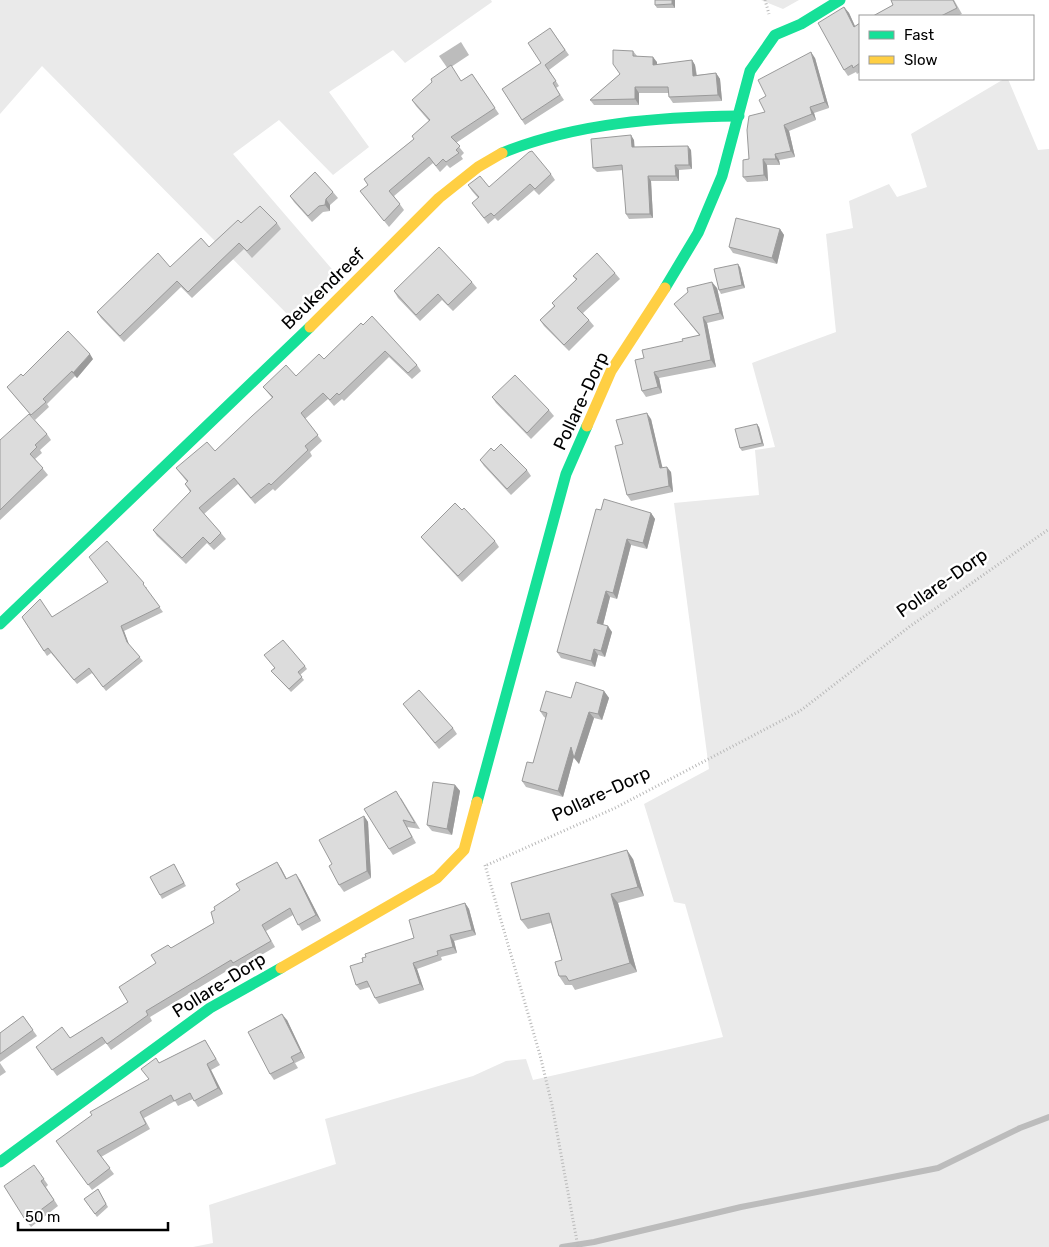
<svg xmlns="http://www.w3.org/2000/svg" width="1049" height="1247" font-family="Rubik,sans-serif">
<style>
.green{fill:#eaeaea}
.water{fill:#bcbcbc}
.lines{fill:none;stroke-linecap:round;stroke-linejoin:round}
.stream{stroke:#bcbcbc;stroke-width:6}
.path{stroke:#b8b8b8;stroke-width:3;stroke-dasharray:1 2.5;stroke-linecap:butt}
.fast{stroke:#16e098;stroke-width:11}
.slow{stroke:#ffcf43;stroke-width:11}
.wall{fill:#bdbdbd}
.shaded-wall{fill:#9a9a9a}
.building{fill:#dcdcdc;stroke:#9a9a9a}
.labels{text-anchor:middle;stroke-width:5;stroke-linejoin:round;paint-order:stroke}
.street-label{font-size:18px;fill:#000;stroke:#fff}
</style>
<rect width="100%" height="100%" fill="#fff"/>
<g class="green">
<polygon points="0,0 491,0 492,2 405,63 393,50 329,92 369,147 333,175 279,120 233,154 343,282 293,320 42,66 0,114"/>
<polygon points="761,0 799,0 783,9"/>
<polygon points="1004,79 1008,79 1038,150 1049,149 1049,1247 193,1247 213,1243 209,1205 336,1164 325,1119 473,1076 506,1061 526,1059 533,1080 723,1037 685,904 674,902 644,804 709,769 674,503 759,495 755,450 775,447 752,363 836,332 826,234 853,228 849,201 889,184 897,197 927,187 911,134"/>
</g>
<polygon class="water" points="461,42 469,55 448,69 439,56"/>
<g class="lines">
<polyline class="stream" points="562,1247 594,1242 741,1207 938,1168 1020,1128 1049,1117"/>
<g class="path">
<polyline points="765,0 769,14"/>
<polyline points="485,865 540,1055 552,1105 578,1247"/>
<polyline points="487,865 615,808 800,711 909,627 1049,529"/>
</g>
<g class="fast">
<path d="M502 153C576 123 659 117 739 116"/>
<polyline points="665,288 698,233 722,176 750,71 775,35 801,24 840,0"/>
<polyline points="0,624 310,327"/>
<polyline points="477,802 566,474 587,426"/>
<polyline points="0,1162 210,1008 281,968"/>
</g>
<g class="slow">
<polyline points="310,327 439,198 478,167 502,153"/>
<polyline points="587,426 611,371 665,288"/>
<polyline points="281,968 437,878 464,850 477,802"/>
</g>
</g>
<g class="wall">
<polygon points="655,0 675,0 675,8 657,8 655,5"/>
<polygon points="891,0 954,0 962,14 957,16 873,16 893,5"/>
<polygon points="844,7 849,13 855,26 860,23 860,72 857,74 856,72 848,76 844,70"/>
<polygon points="550,28 569,55 549,70 559,86 556,88 564,100 525,125 502,89 541,63"/>
<polygon points="633,51 637,56 657,62 657,65 692,60 695,65 697,75 716,73 720,79 722,101 673,103 669,97 669,93 639,93 639,105 594,105 590,100 620,74"/>
<polygon points="815,58 829,108 814,113 816,120 789,131 795,157 779,160 780,165 767,165 768,181 747,182 743,177 765,112 766,96"/>
<polygon points="472,74 499,114 456,143 464,153 461,156 463,159 450,168 447,165 440,172 433,163 394,196 404,210 389,227 360,191 368,185 364,179 414,139 429,121 416,106 412,100 461,81"/>
<polygon points="634,140 634,147 691,150 692,169 679,170 679,181 651,181 653,218 629,219 626,214 623,170 597,172 593,168"/>
<polygon points="551,174 555,180 539,195 534,190 498,221 495,218 488,224 472,203 478,198 472,191 468,185 489,187"/>
<polygon points="333,192 338,198 330,205 330,211 323,212 312,222 294,202 290,196"/>
<polygon points="241,223 277,223 281,229 252,258 244,249 192,298 181,287 124,342 101,318 97,312 209,247"/>
<polygon points="780,229 784,235 777,264 733,253 729,247"/>
<polygon points="740,267 745,288 721,294 719,290"/>
<polygon points="615,273 620,279 583,313 589,320 594,326 569,351 544,326 540,320 554,306 552,303 576,280 573,276"/>
<polygon points="472,282 477,288 453,311 442,300 420,321 398,298 394,291"/>
<polygon points="717,288 724,319 707,323 716,367 659,378 662,393 646,397 642,391 644,358 699,335 674,304"/>
<polygon points="361,323 417,365 421,371 412,379 389,357 344,401 342,399 334,406 328,399 305,419 322,441 310,452 312,456 275,491 273,489 255,504 238,484 204,514 221,533 226,539 214,550 207,543 186,564 157,536 153,530 190,492 185,484 187,482 176,468 215,451 272,398 263,387 296,376 324,359"/>
<polygon points="93,359 77,378 75,376 47,404 49,407 35,420 7,387 23,376"/>
<polygon points="492,397 549,410 554,416 531,439 496,403"/>
<polygon points="651,419 662,468 671,472 673,492 631,501 627,495 623,444"/>
<polygon points="759,427 764,446 742,451 740,448"/>
<polygon points="47,434 51,440 40,450 42,453 35,459 48,475 0,520 0,440"/>
<polygon points="494,451 527,470 531,476 511,495 484,466 480,460"/>
<polygon points="462,510 495,541 499,547 462,582 426,543 421,537"/>
<polygon points="601,510 651,513 655,519 647,549 631,545 617,599 610,597 603,625 612,632 605,657 598,655 595,667 561,658 557,652"/>
<polygon points="147,587 146,589 163,612 124,631 129,645 143,661 106,691 92,673 77,684 51,653 47,656 22,617 52,617"/>
<polygon points="305,666 307,669 300,675 304,680 291,692 271,671 274,668"/>
<polygon points="604,691 609,698 602,720 594,718 579,764 574,756 563,797 526,787 522,781 533,763 546,718 544,717 540,711 571,698"/>
<polygon points="403,704 453,728 457,734 439,749"/>
<polygon points="455,785 460,791 452,835 432,831 427,825"/>
<polygon points="401,798 420,829 407,827 416,843 393,855 389,849"/>
<polygon points="364,816 368,822 371,878 344,892 339,885 332,864"/>
<polygon points="633,859 644,896 618,903 637,972 575,990 572,985 565,985 559,976 562,960 551,923 528,929 521,920"/>
<polygon points="174,864 186,886 162,899 160,895"/>
<polygon points="281,868 287,879 300,880 321,921 302,931 293,915 266,931 275,947 237,969 235,966 150,1017 152,1021 111,1050 106,1043 57,1076 36,1047 70,1038 128,1002 156,963 171,948 214,923"/>
<polygon points="465,903 469,909 476,935 454,941 457,953 441,957 442,960 417,969 424,990 379,1004 375,998 370,987 360,990 356,985 363,962 414,938"/>
<polygon points="23,1016 37,1036 0,1062 0,1033"/>
<polygon points="287,1020 305,1058 295,1063 298,1068 274,1080 270,1074"/>
<polygon points="205,1040 220,1065 211,1070 223,1094 198,1107 193,1099 178,1106 175,1101 144,1118 150,1129 101,1157 114,1174 92,1190 56,1141 149,1079 156,1058 159,1063"/>
<polygon points="0,1063 6,1072 0,1076"/>
<polygon points="34,1165 48,1185 46,1187 58,1206 31,1227 26,1221"/>
<polygon points="98,1189 108,1207 97,1217 84,1199"/>
</g>
<g class="shaded-wall">
<polygon points="672,0 675,0 675,8 672,4"/>
<polygon points="844,7 849,13 858,33 854,27"/>
<polygon points="811,52 815,58 829,108 825,102"/>
<polygon points="653,57 657,62 657,71 653,65"/>
<polygon points="692,60 695,65 697,81 693,76"/>
<polygon points="716,73 720,79 722,101 718,95"/>
<polygon points="635,87 639,93 639,105 635,99"/>
<polygon points="810,107 814,113 816,120 812,114"/>
<polygon points="784,125 789,131 795,157 791,151"/>
<polygon points="631,135 634,140 635,152 632,147"/>
<polygon points="688,146 691,150 692,169 689,165"/>
<polygon points="775,154 779,160 780,165 776,159"/>
<polygon points="763,159 767,165 768,181 764,175"/>
<polygon points="675,165 679,170 679,181 676,176"/>
<polygon points="648,176 651,181 653,218 650,214"/>
<polygon points="326,199 330,205 330,211 325,205"/>
<polygon points="780,229 784,235 777,264 772,258"/>
<polygon points="738,264 740,267 745,288 742,285"/>
<polygon points="712,282 717,288 724,319 720,313"/>
<polygon points="703,317 707,323 716,367 711,360"/>
<polygon points="90,354 93,359 77,378 73,373"/>
<polygon points="654,372 659,378 662,393 658,387"/>
<polygon points="647,413 651,419 664,474 660,468"/>
<polygon points="757,424 759,427 764,446 762,443"/>
<polygon points="667,467 671,472 673,492 669,486"/>
<polygon points="651,513 655,519 647,549 643,543"/>
<polygon points="627,539 631,545 617,599 613,593"/>
<polygon points="606,591 610,597 602,629 597,623"/>
<polygon points="121,626 124,631 130,647 127,642"/>
<polygon points="608,626 612,632 605,657 601,651"/>
<polygon points="594,649 598,655 595,667 591,661"/>
<polygon points="604,691 609,698 602,720 598,714"/>
<polygon points="589,712 594,718 579,764 574,758"/>
<polygon points="571,747 575,753 563,797 558,791"/>
<polygon points="455,785 460,791 452,835 447,829"/>
<polygon points="364,816 368,822 371,878 367,871"/>
<polygon points="627,850 633,859 644,896 638,887"/>
<polygon points="277,862 281,868 290,886 286,879"/>
<polygon points="296,874 300,880 321,921 316,915"/>
<polygon points="611,894 618,903 637,972 630,963"/>
<polygon points="465,903 469,909 476,935 472,930"/>
<polygon points="450,935 454,941 457,953 453,947"/>
<polygon points="413,963 417,969 424,990 420,984"/>
<polygon points="282,1014 287,1020 305,1058 301,1052"/>
<polygon points="207,1064 211,1070 223,1094 218,1088"/>
</g>
<g class="building">
<polygon points="655,0 672,0 672,4 655,5"/>
<polygon points="891,0 953,0 957,8 941,16 873,16 893,5"/>
<polygon points="844,7 854,27 860,23 860,63 853,68 852,65 844,70 818,23"/>
<polygon points="550,28 565,50 545,65 556,81 553,83 560,95 522,120 502,89 541,63 528,43"/>
<polygon points="613,50 633,51 633,56 653,57 653,65 692,60 693,76 716,73 718,95 669,97 668,87 635,87 635,99 590,100 620,74 613,64"/>
<polygon points="811,52 825,102 810,107 812,114 784,125 791,151 775,154 776,159 763,159 764,175 743,177 743,160 749,159 747,130 749,116 765,112 759,100 766,96 758,80"/>
<polygon points="451,65 461,81 472,74 495,108 451,137 460,146 456,150 459,153 446,162 443,159 436,166 429,157 389,191 400,204 384,221 360,191 368,185 364,179 414,139 412,136 430,120 412,100 432,82 431,79"/>
<polygon points="631,135 632,147 688,146 689,165 675,165 676,176 648,176 650,214 626,214 622,165 593,168 591,139"/>
<polygon points="532,151 551,174 535,189 530,184 494,216 491,213 484,218 472,203 479,197 468,185 480,176 489,187 529,152"/>
<polygon points="315,172 333,192 326,199 325,205 319,206 308,216 290,196"/>
<polygon points="260,206 277,223 247,251 239,243 188,292 177,281 120,336 97,312 158,253 170,267 201,238 209,247 238,220 241,223"/>
<polygon points="736,218 780,229 772,258 729,247"/>
<polygon points="439,247 472,282 448,305 438,294 416,315 394,291"/>
<polygon points="597,253 615,273 577,308 589,320 564,345 540,320 555,306 552,303 577,279 573,276"/>
<polygon points="738,264 742,285 719,290 714,269"/>
<polygon points="712,282 720,313 703,317 711,360 654,372 658,387 642,391 635,360 644,358 642,350 683,341 682,339 700,335 674,304 688,292 687,288"/>
<polygon points="372,316 417,365 408,373 385,351 339,395 337,393 330,400 323,393 301,413 318,435 305,446 308,450 271,485 269,483 251,498 234,478 199,508 221,533 210,544 203,537 182,558 153,530 191,491 185,484 188,481 176,468 207,442 215,451 252,416 273,397 263,387 286,365 296,376 319,354 324,359 361,323 363,325"/>
<polygon points="68,331 90,354 73,373 72,371 43,399 46,402 31,415 7,387 21,374 23,376"/>
<polygon points="515,375 549,410 527,433 492,397"/>
<polygon points="647,413 660,468 667,467 669,486 627,495 615,446 623,444 616,420"/>
<polygon points="29,414 47,434 35,445 37,447 30,454 43,468 0,510 0,440"/>
<polygon points="757,424 762,443 740,448 735,429"/>
<polygon points="501,444 527,470 507,489 480,460 491,448 494,451"/>
<polygon points="604,499 651,513 643,543 627,539 613,593 606,591 597,623 608,626 601,651 594,649 591,661 557,652 596,509 601,510"/>
<polygon points="455,503 462,510 464,508 495,541 458,576 421,537"/>
<polygon points="107,541 144,583 143,584 160,607 121,626 127,642 140,657 103,687 89,668 74,680 48,648 44,651 22,617 40,599 52,617 108,582 89,557"/>
<polygon points="283,640 305,666 298,672 302,677 289,689 271,671 275,668 264,655"/>
<polygon points="576,682 604,691 598,714 589,712 574,758 571,747 558,791 522,781 527,762 533,763 547,713 540,711 546,691 571,698"/>
<polygon points="419,690 453,728 435,743 403,704"/>
<polygon points="433,782 455,785 447,829 427,825"/>
<polygon points="396,791 415,823 403,820 412,837 389,849 364,809"/>
<polygon points="364,816 367,871 339,885 329,866 332,864 319,840"/>
<polygon points="627,850 638,887 611,894 630,963 569,981 566,976 559,976 555,962 562,960 549,913 521,920 511,883"/>
<polygon points="277,862 286,879 296,874 316,915 298,925 290,908 262,925 271,941 233,963 231,960 146,1011 148,1015 107,1044 102,1037 52,1070 36,1047 62,1027 70,1038 128,1002 119,987 156,963 151,955 168,945 171,948 214,923 211,912 215,910 214,907 240,890 236,884"/>
<polygon points="174,864 184,883 160,895 150,877"/>
<polygon points="465,903 472,930 450,935 453,947 437,951 438,955 413,963 420,984 375,998 367,981 356,985 350,966 363,962 362,958 366,957 365,954 414,938 409,920"/>
<polygon points="282,1014 301,1052 291,1057 294,1062 270,1074 248,1032"/>
<polygon points="23,1016 33,1030 0,1054 0,1033"/>
<polygon points="205,1040 216,1059 207,1064 218,1088 194,1101 190,1093 174,1101 171,1095 140,1112 146,1124 97,1151 110,1168 88,1185 56,1141 92,1115 90,1112 149,1079 141,1069 156,1058 159,1063"/>
<polygon points="34,1165 44,1179 41,1181 54,1200 26,1221 4,1186"/>
<polygon points="98,1189 106,1204 95,1214 84,1199"/>
</g>
<g class="labels">
<g class="street-label">
<text transform="translate(323 289) rotate(-44)" y="6">Beukendreef</text>
<text transform="translate(581 401) rotate(-65)" y="6">Pollare-Dorp</text>
<text transform="translate(942 583) rotate(-35)" y="6">Pollare-Dorp</text>
<text transform="translate(601 794) rotate(-25)" y="6">Pollare-Dorp</text>
<text transform="translate(219 985) rotate(-32)" y="6">Pollare-Dorp</text>
</g>
</g>
<rect x="859" y="15" width="175" height="65" fill="#ffffff" stroke="#999999"/>
<rect x="869" y="31" width="25" height="8" fill="#16e098" stroke="#999999"/>
<text x="904" y="40" font-size="15" fill="#000000">Fast</text>
<rect x="869" y="56" width="25" height="8" fill="#ffcf43" stroke="#999999"/>
<text x="904" y="65" font-size="15" fill="#000000">Slow</text>
<path d="M18 1222v8h150v-8" fill="none" stroke="#000000" stroke-width="2.5"/>
<text x="25" y="1222" font-size="15" fill="#000000" stroke="#ffffff" stroke-width="4" paint-order="stroke">50 m</text>
</svg>
